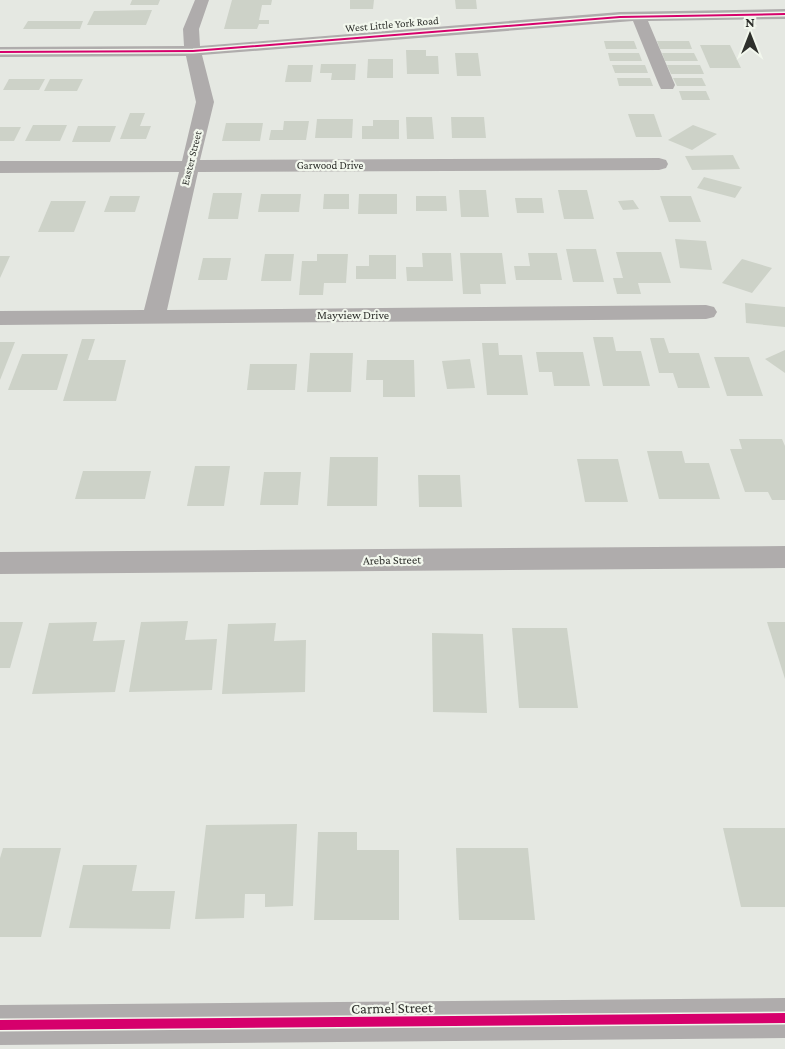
<svg xmlns="http://www.w3.org/2000/svg" width="785" height="1049" font-family="'Crimson Pro',serif">
<style>
.building{fill:#cdd2c8}
.lines{fill:none;stroke-linecap:round;stroke-linejoin:round}
.minor{fill:#afacac;fill-rule:evenodd}
.cycleway-casing{stroke:#f2f7ed;stroke-width:3}
.cycleway{fill:#d6006c;fill-rule:evenodd}
.labels{text-anchor:middle;stroke-width:4.5;stroke-linejoin:round;paint-order:stroke}
.far-street-label{font-size:11px;fill:#2e302c;stroke:#f2f7ed}
.street-label{font-size:12px;fill:#2e302c;stroke:#f2f7ed}
.near-street-label{font-size:15px;fill:#2e302c;stroke:#f2f7ed}
</style>
<rect width="100%" height="100%" fill="#e5e8e2"/>
<g class="building">
<polygon points="132,0 160,0 158,5 130,5"/>
<polygon points="232,0 272,0 271,5 262,5 259,20 269,20 269,24 259,24 257,29 224,29"/>
<polygon points="350,0 374,0 373,9 350,9"/>
<polygon points="455,0 476,0 477,9 456,9"/>
<polygon points="152,10 146,25 87,25 94,11"/>
<polygon points="28,21 83,21 80,29 23,29"/>
<polygon points="604,41 634,41 637,49 606,49"/>
<polygon points="657,41 689,41 692,49 660,49"/>
<polygon points="700,45 730,45 741,68 710,68"/>
<polygon points="406,50 426,50 426,56 438,56 439,74 407,74"/>
<polygon points="455,53 478,53 481,76 457,76"/>
<polygon points="608,53 639,53 642,61 610,61"/>
<polygon points="662,53 694,53 698,61 665,61"/>
<polygon points="368,59 393,59 393,78 367,78"/>
<polygon points="321,64 356,64 355,80 331,80 332,73 320,73"/>
<polygon points="288,65 313,65 311,82 285,82"/>
<polygon points="612,65 645,65 648,73 615,73"/>
<polygon points="667,65 700,65 704,74 671,74"/>
<polygon points="617,78 650,78 653,86 619,86"/>
<polygon points="673,78 702,78 706,86 677,86"/>
<polygon points="9,79 45,79 39,90 3,90"/>
<polygon points="50,79 83,79 77,91 44,91"/>
<polygon points="679,91 706,91 710,100 682,100"/>
<polygon points="130,113 145,113 140,126 151,126 146,139 120,139"/>
<polygon points="628,114 654,114 662,137 636,137"/>
<polygon points="406,117 432,117 434,139 407,139"/>
<polygon points="451,117 484,117 486,138 452,138"/>
<polygon points="317,119 353,119 352,138 315,138"/>
<polygon points="373,120 399,120 399,139 362,139 362,126 373,126"/>
<polygon points="284,121 309,121 306,140 269,140 271,130 283,130"/>
<polygon points="226,123 263,123 260,141 222,141"/>
<polygon points="33,125 67,125 60,141 25,141"/>
<polygon points="693,125 717,134 692,150 668,140"/>
<polygon points="78,126 116,126 110,142 72,142"/>
<polygon points="0,127 21,127 14,141 0,141"/>
<polygon points="733,155 740,169 692,170 685,156"/>
<polygon points="704,177 742,187 735,198 697,188"/>
<polygon points="459,190 486,190 489,217 461,217"/>
<polygon points="558,190 587,190 594,219 564,219"/>
<polygon points="213,193 242,193 238,219 208,219"/>
<polygon points="261,194 301,194 299,212 258,212"/>
<polygon points="324,194 349,194 349,209 323,209"/>
<polygon points="359,194 397,194 397,214 358,214"/>
<polygon points="110,196 140,196 135,212 104,212"/>
<polygon points="416,196 446,196 447,211 416,211"/>
<polygon points="660,196 691,196 701,222 669,222"/>
<polygon points="515,198 542,198 544,213 517,213"/>
<polygon points="633,200 639,209 623,210 618,201"/>
<polygon points="51,201 86,201 74,232 38,232"/>
<polygon points="675,239 706,241 712,270 680,268"/>
<polygon points="566,249 596,249 604,282 573,282"/>
<polygon points="616,252 661,252 671,283 638,283 641,294 617,294 613,278 623,278"/>
<polygon points="422,253 451,253 453,281 407,281 406,267 423,267"/>
<polygon points="460,253 502,253 506,284 480,284 481,294 463,294"/>
<polygon points="528,253 557,253 562,280 516,280 514,266 530,266"/>
<polygon points="265,254 294,254 291,281 261,281"/>
<polygon points="317,254 348,254 346,283 324,283 323,295 299,295 302,261 317,261"/>
<polygon points="369,255 396,255 396,279 356,279 356,266 369,266"/>
<polygon points="0,256 10,256 0,278"/>
<polygon points="203,258 231,258 227,280 198,280"/>
<polygon points="742,259 772,268 752,293 722,283"/>
<polygon points="745,303 785,307 785,327 746,323"/>
<polygon points="593,337 613,337 616,351 641,351 650,386 603,386"/>
<polygon points="650,338 664,338 669,353 699,353 710,388 678,388 673,373 659,373"/>
<polygon points="82,339 95,339 88,360 126,360 116,401 63,401"/>
<polygon points="0,342 15,342 0,380"/>
<polygon points="482,343 498,343 499,355 522,355 528,395 487,395"/>
<polygon points="785,350 785,373 765,359"/>
<polygon points="536,352 583,352 590,386 554,386 552,372 539,372"/>
<polygon points="310,353 353,353 351,392 307,392"/>
<polygon points="22,354 68,354 57,390 8,390"/>
<polygon points="714,357 749,357 763,396 727,396"/>
<polygon points="470,359 475,388 447,389 442,361"/>
<polygon points="367,360 414,360 415,397 383,397 383,380 366,380"/>
<polygon points="250,364 297,364 295,390 247,390"/>
<polygon points="739,439 782,439 785,446 785,500 772,500 768,492 745,492 730,449 742,449"/>
<polygon points="647,451 682,451 685,463 709,463 720,499 659,499"/>
<polygon points="330,457 378,457 377,506 327,506"/>
<polygon points="577,459 618,459 628,502 585,502"/>
<polygon points="195,466 230,466 224,506 187,506"/>
<polygon points="83,471 151,471 145,499 75,499"/>
<polygon points="264,472 301,472 298,505 260,505"/>
<polygon points="418,475 460,475 462,507 419,507"/>
<polygon points="188,621 185,640 217,639 212,690 129,692 141,622"/>
<polygon points="0,622 23,622 10,668 0,668"/>
<polygon points="97,622 93,641 125,640 115,692 32,694 49,623"/>
<polygon points="767,622 785,622 785,679"/>
<polygon points="276,623 274,641 306,640 305,692 222,694 228,624"/>
<polygon points="512,628 567,628 578,708 519,708"/>
<polygon points="432,633 483,634 487,713 433,712"/>
<polygon points="297,824 293,906 265,907 265,894 245,894 244,918 195,919 206,825"/>
<polygon points="723,828 785,828 785,907 741,907"/>
<polygon points="318,832 357,832 357,850 399,850 399,920 314,920"/>
<polygon points="3,848 61,848 41,937 0,937 0,858"/>
<polygon points="456,848 528,848 535,920 459,920"/>
<polygon points="83,865 137,865 132,891 175,891 170,929 69,928"/>
</g>
<g class="lines">
<g class="minor">
<polygon points="195,0 209,0 199,29 200,46 620,12 785,9 785,19 648,21 675,85 673,89 661,89 659,85 633,21 202,55 214,102 200,160 659,158 666,160 668,164 666,168 659,170 198,172 167,310 706,305 714,307 717,312 714,317 706,319 0,325 0,311 144,310 179,172 0,173 0,161 182,161 196,102 186,56 0,57 0,47 184,46 183,29"/>
<polygon points="785,546 785,568 0,574 0,552"/>
<polygon points="785,998 785,1038 0,1045 0,1005"/>
</g>
<defs>
<g id="cycleway">
<polygon points="785,13 785,15 620,18 193,52 0,53 0,51 193,50 620,16"/>
<polygon points="785,1013 785,1023 0,1030 0,1020"/>
</g>
</defs>
<use href="#cycleway" class="cycleway-casing"/>
<use href="#cycleway" class="cycleway"/>
</g>
<g class="labels">
<g class="far-street-label">
<text transform="translate(392 24) rotate(-5)" y="4">West Little York Road</text>
<text transform="translate(191 158) rotate(-76)" y="4">Easter Street</text>
<text x="330" y="169">Garwood Drive</text>
</g>
<g class="street-label">
<text x="353" y="319">Mayview Drive</text>
<text transform="translate(392 560) rotate(-1)" y="4">Areba Street</text>
</g>
<g class="near-street-label">
<text transform="translate(392 1008) rotate(-1)" y="5">Carmel Street</text>
</g>
</g>
<g transform="translate(750 35)" stroke="#f2f7ed" stroke-width="4" paint-order="stroke">
<path d="M0-4L9 19L0 12L-9 19Z" fill="#2e302c"/>
<text y="-8" font-size="14" font-weight="bold" text-anchor="middle" fill="#2e302c">N</text>
</g>
</svg>
